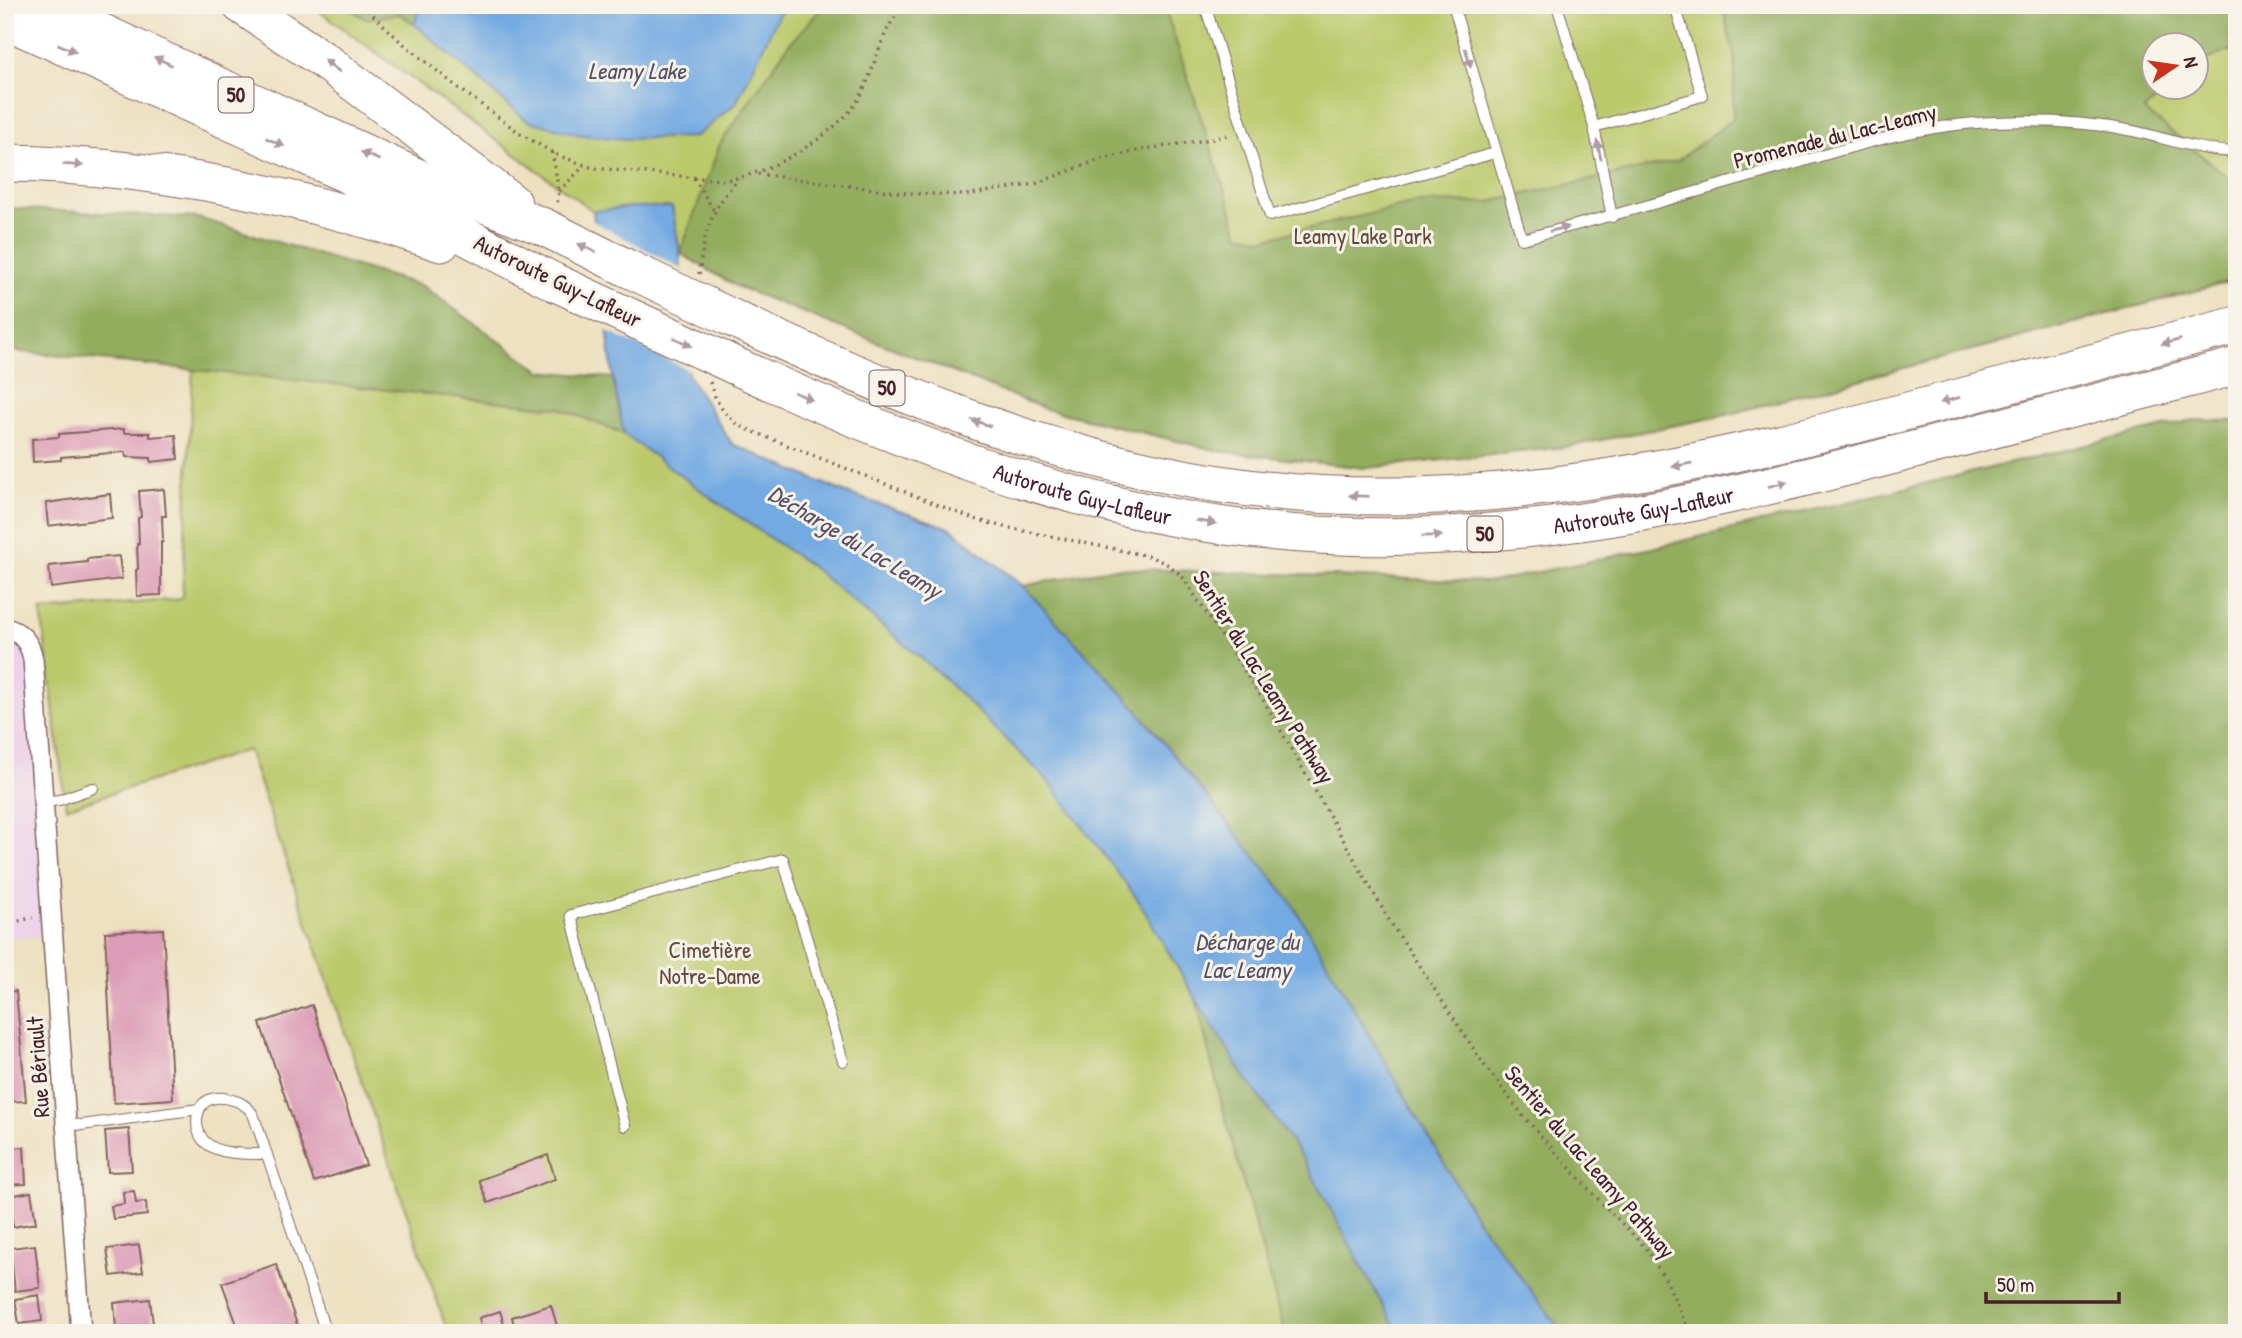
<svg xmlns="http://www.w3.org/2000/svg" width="2242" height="1338" font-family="'Patrick Hand',sans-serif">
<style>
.built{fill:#edd1e9}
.green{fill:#bac96b;stroke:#82744b;stroke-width:2;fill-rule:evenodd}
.forest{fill:#93ad5f;stroke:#6e6645;stroke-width:2}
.water{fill:#73aae2;stroke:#5e6486;stroke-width:2}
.pier{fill:#ede1c1}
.building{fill:#dc9bb6}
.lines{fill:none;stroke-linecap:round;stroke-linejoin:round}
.service-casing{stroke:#836360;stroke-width:12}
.minor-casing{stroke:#836360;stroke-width:22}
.motorway-casing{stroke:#836360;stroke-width:39}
.path{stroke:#836360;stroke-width:3.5;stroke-dasharray:2 5;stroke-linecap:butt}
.service{stroke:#fff;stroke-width:10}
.minor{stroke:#fff;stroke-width:19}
.motorway{stroke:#fff;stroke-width:37}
.motorway-bridge-casing{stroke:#836360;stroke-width:39;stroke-linecap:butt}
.motorway-bridge{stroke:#fff;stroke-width:37}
.oneway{fill:#ae9aa0}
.labels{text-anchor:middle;stroke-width:6;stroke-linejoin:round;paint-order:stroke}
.shield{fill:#f7f3e8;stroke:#7e5f64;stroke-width:2}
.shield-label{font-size:21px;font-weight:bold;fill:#4a1f2b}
.street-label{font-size:23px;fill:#4a1f2b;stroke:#f7f3e8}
.park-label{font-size:23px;fill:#664a3b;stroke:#f7f3e8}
.water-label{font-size:24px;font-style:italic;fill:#58506b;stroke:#f7f3e8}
</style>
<rect width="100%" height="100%" fill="#f7f3e8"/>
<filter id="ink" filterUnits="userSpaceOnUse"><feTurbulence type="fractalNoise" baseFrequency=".0143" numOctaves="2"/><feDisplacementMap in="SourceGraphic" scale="14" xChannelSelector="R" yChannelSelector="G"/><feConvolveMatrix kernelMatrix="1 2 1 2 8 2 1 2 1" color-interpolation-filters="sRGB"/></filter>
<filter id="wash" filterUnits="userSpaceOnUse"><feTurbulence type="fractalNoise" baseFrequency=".00686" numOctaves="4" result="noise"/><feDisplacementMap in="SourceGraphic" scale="28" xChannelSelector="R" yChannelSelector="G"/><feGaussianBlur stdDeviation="1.57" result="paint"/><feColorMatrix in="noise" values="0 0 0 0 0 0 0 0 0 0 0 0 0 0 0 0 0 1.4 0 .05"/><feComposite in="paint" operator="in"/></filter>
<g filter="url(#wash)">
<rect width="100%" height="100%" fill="#ede1c1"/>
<polygon class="built" points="5,628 26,640 53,935 5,939"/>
<g class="green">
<path d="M311 5H2237V280L1726 415 1566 447 1365 468 1219 451 1046 409 736 286 680 253 672 207H633L593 211ZM2154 46H2196V88H2154Z"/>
<polygon points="193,368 559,408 624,434 713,499 811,566 940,674 1049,781 1138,900 1196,999 1223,1109 1285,1333 448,1333 248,750 66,808 41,611 182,599"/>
</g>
<g class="forest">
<polygon points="346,5 422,5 414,24 400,14 365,19"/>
<polygon points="825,5 1164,5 1239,234 1263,239 1416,203 1489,202 1677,161 1733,119 1735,60 1722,5 2237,5 2237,48 2203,61 2197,66 2196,46 2154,46 2154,88 2171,88 2144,110 2226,175 2237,196 2237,262 2232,281 1726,415 1566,447 1365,468 1219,451 1046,409 736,286 680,253 720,144 789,44"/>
<polygon points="5,208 198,218 422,286 541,371 613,378 624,434 559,408 5,350"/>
<polygon points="2193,420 2237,421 2237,1333 1563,1333 1476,1218 1292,903 1142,716 1023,586 1114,568 1491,582 1648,549"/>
<polygon points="1196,999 1242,1072 1304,1160 1391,1320 1401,1333 1285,1333 1223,1109"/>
</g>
<g class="water">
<polygon points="422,5 789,5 779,14 736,103 695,137 626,139 581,135 526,120 414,24"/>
<polygon points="633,207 672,207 680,253 688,375 732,444 846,493 950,528 1023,586 1135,707 1292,903 1476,1218 1563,1333 1401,1333 1391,1320 1304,1160 1242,1072 1196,999 1138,900 1049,782 940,674 811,566 713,499 624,434 613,378 593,211"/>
</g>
<polygon class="pier" points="591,220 684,270 691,371 604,330"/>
<g id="blocks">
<g class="building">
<polygon points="124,429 124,433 150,433 150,437 176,435 178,459 151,462 151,458 126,457 125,452 61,457 61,460 33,462 32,439 59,437 59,434"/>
<polygon points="164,489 166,516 162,516 163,542 161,542 161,595 137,596 136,570 138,569 137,544 139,544 138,518 141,517 139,491"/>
<polygon points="110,494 112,518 48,526 46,503"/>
<polygon points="119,556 122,579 51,588 49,566 87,562 87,559"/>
<polygon points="163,929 173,1099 114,1103 105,932"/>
<polygon points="16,991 26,1101 5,1102 5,992"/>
<polygon points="312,1005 366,1165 314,1182 260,1023"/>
<polygon points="129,1129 132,1171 108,1172 105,1131"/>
<polygon points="24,1147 26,1184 5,1185 5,1149"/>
<polygon points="548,1155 555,1179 488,1203 479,1180"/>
<polygon points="134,1191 136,1203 146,1202 147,1215 113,1219 111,1206 124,1204 123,1192"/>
<polygon points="31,1192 36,1223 13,1227 9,1196"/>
<polygon points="35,1245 40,1288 15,1291 10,1248"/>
<polygon points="139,1245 143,1272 111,1276 107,1249"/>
<polygon points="276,1264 300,1333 240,1333 222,1283"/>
<polygon points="39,1295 42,1321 19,1324 15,1299"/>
<polygon points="150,1299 153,1324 116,1328 114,1303"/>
<polygon points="551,1305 559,1333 483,1333 479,1318 500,1311 505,1327 514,1325 512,1317"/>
</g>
</g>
</g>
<g filter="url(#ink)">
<use href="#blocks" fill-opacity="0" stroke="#836360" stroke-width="2"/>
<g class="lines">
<defs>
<g id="service">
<polyline points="1205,5 1270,216 1495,153"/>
<path d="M1474 5 1455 11 1522 239C1606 218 1689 194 1773 170 1845 149 1920 124 1995 122 2041 120 2088 122 2133 131 2169 139 2200 151 2237 152"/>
<polyline points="1557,5 1594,127 1612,217"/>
<polyline points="1594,127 1702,96 1675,5"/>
<polyline points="43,802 59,800 93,788"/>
<polyline points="67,1124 82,1125 199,1109"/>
<polyline points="625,1126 571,915 783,859 843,1061"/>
<path d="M267 1154C242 1154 198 1157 197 1122 197 1116 199 1107 204 1103 216 1092 244 1100 252 1113 255 1117 256 1124 258 1128 281 1196 303 1264 326 1333"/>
</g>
<path id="minor" d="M5 628C22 632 30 643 33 659L81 1333"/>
<g id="motorway">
<polyline points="42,5 432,184 544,227 629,269"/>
<polyline points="241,5 329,64 513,203"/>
<polyline points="5,20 346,174 554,282"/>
<path d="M5 163C154 165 300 195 441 243"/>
<path d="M732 318C897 395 1067 466 1249 488 1484 517 1701 465 1927 406 2030 379 2133 352 2237 325"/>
<path id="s1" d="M740 368C901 442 1071 508 1248 529 1480 556 1684 509 1906 452 2017 423 2127 395 2237 366"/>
</g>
</defs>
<use href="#service" class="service-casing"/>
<use href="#minor" class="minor-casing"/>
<use href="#motorway" class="motorway-casing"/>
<g class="path">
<path d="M363 5 400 41 456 86 521 134 557 155 593 168 722 180C762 179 837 135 858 100 876 71 879 28 906 5"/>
<polyline points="552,152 559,191 557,204"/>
<polyline points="758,174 905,193 965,195 1035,184 1098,160 1146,149 1213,139 1231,134"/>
<polyline points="694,178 714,211"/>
<polyline points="559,191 584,166"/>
<path d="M699 274C704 235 710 208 739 179"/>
<path d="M710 382C716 405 727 420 749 430L971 518 1000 526 1149 556 1169 565 1182 576 1264 701 1389 920 1485 1066 1524 1117 1596 1197 1646 1248 1667 1282 1690 1333"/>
<path d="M5 924C16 923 23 919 33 918"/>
</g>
<use href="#service" class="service"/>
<use href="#minor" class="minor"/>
<use href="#motorway" class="motorway"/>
<defs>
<g id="motorway-bridge">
<polyline points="629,269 732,318"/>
<polyline points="554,282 740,368"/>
</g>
</defs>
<use href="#motorway-bridge" class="motorway-bridge-casing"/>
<use href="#motorway-bridge" class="motorway-bridge"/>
</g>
<defs><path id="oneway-solid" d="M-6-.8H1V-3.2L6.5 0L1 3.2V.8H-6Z" transform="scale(1.75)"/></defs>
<g class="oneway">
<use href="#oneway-solid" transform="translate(67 48) rotate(24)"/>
<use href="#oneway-solid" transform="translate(1468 58) rotate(74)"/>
<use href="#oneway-solid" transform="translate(163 61) rotate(-155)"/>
<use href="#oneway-solid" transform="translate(332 66) rotate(-143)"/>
<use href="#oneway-solid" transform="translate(275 142) rotate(24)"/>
<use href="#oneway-solid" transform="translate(1599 150) rotate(-102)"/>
<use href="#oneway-solid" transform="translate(370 156) rotate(-156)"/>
<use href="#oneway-solid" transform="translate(73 165) rotate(4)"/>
<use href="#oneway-solid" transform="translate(1559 229) rotate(-14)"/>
<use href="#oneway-solid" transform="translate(587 248) rotate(-154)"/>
<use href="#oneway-solid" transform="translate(683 342) rotate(25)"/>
<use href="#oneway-solid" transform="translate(2171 342) rotate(166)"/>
<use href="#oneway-solid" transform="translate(803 396) rotate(23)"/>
<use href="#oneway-solid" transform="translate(1950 400) rotate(165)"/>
<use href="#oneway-solid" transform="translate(981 423) rotate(-161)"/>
<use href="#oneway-solid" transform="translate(1682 465) rotate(169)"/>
<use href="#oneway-solid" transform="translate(1778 484) rotate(-14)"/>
<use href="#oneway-solid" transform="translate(1359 496) rotate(-178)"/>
<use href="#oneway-solid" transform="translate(1206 522) rotate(9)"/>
<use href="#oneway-solid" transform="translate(1432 536) rotate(-1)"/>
</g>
</g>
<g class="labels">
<g class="shield">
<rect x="218.5" y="77.5" width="35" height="35" rx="5"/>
<rect x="869.5" y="370.5" width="35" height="35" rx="5"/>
<rect x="1467.5" y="516.5" width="35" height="35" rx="5"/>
</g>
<g class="shield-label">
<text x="236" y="102">50</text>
<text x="887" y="395">50</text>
<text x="1485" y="541">50</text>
</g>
<g class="street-label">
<text transform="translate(1835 136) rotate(-14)" y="8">Promenade du Lac-Leamy</text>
<text transform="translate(558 281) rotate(26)" y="8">Autoroute Guy-Lafleur</text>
<text dy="8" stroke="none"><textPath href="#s1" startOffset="366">Autoroute Guy-Lafleur</textPath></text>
<text dy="8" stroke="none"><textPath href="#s1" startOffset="933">Autoroute Guy-Lafleur</textPath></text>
<text transform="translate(1264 677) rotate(58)" y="8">Sentier du Lac Leamy Pathway</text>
<text transform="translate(38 1067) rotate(-94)" y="8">Rue Bériault</text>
<text transform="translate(1590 1162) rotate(49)" y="8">Sentier du Lac Leamy Pathway</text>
</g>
<g class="park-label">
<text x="1363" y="244">Leamy Lake Park</text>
<text x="710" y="958">Cimetière<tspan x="710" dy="26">Notre-Dame</tspan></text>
</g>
<g class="water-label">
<text x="637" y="79">Leamy Lake</text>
<text transform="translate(855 542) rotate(31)" y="8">Décharge du Lac Leamy</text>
<text x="1247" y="950">Décharge du<tspan x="1247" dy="28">Lac Leamy</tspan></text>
</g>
</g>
<rect width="2242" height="1338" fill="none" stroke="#f7f3e8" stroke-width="28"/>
<g transform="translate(2175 66) rotate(77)"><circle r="33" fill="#f7f3e8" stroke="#b29e9c" stroke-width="2"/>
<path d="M0-5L12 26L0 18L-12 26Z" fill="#c8321e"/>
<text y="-10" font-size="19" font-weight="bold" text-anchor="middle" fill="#4a1f2b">N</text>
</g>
<path d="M1986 1292v10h133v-10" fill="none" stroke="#4a1f2b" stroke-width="3.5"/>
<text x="1997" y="1292" font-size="21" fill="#4a1f2b" stroke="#f7f3e8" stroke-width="5" paint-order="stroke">50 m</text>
</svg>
